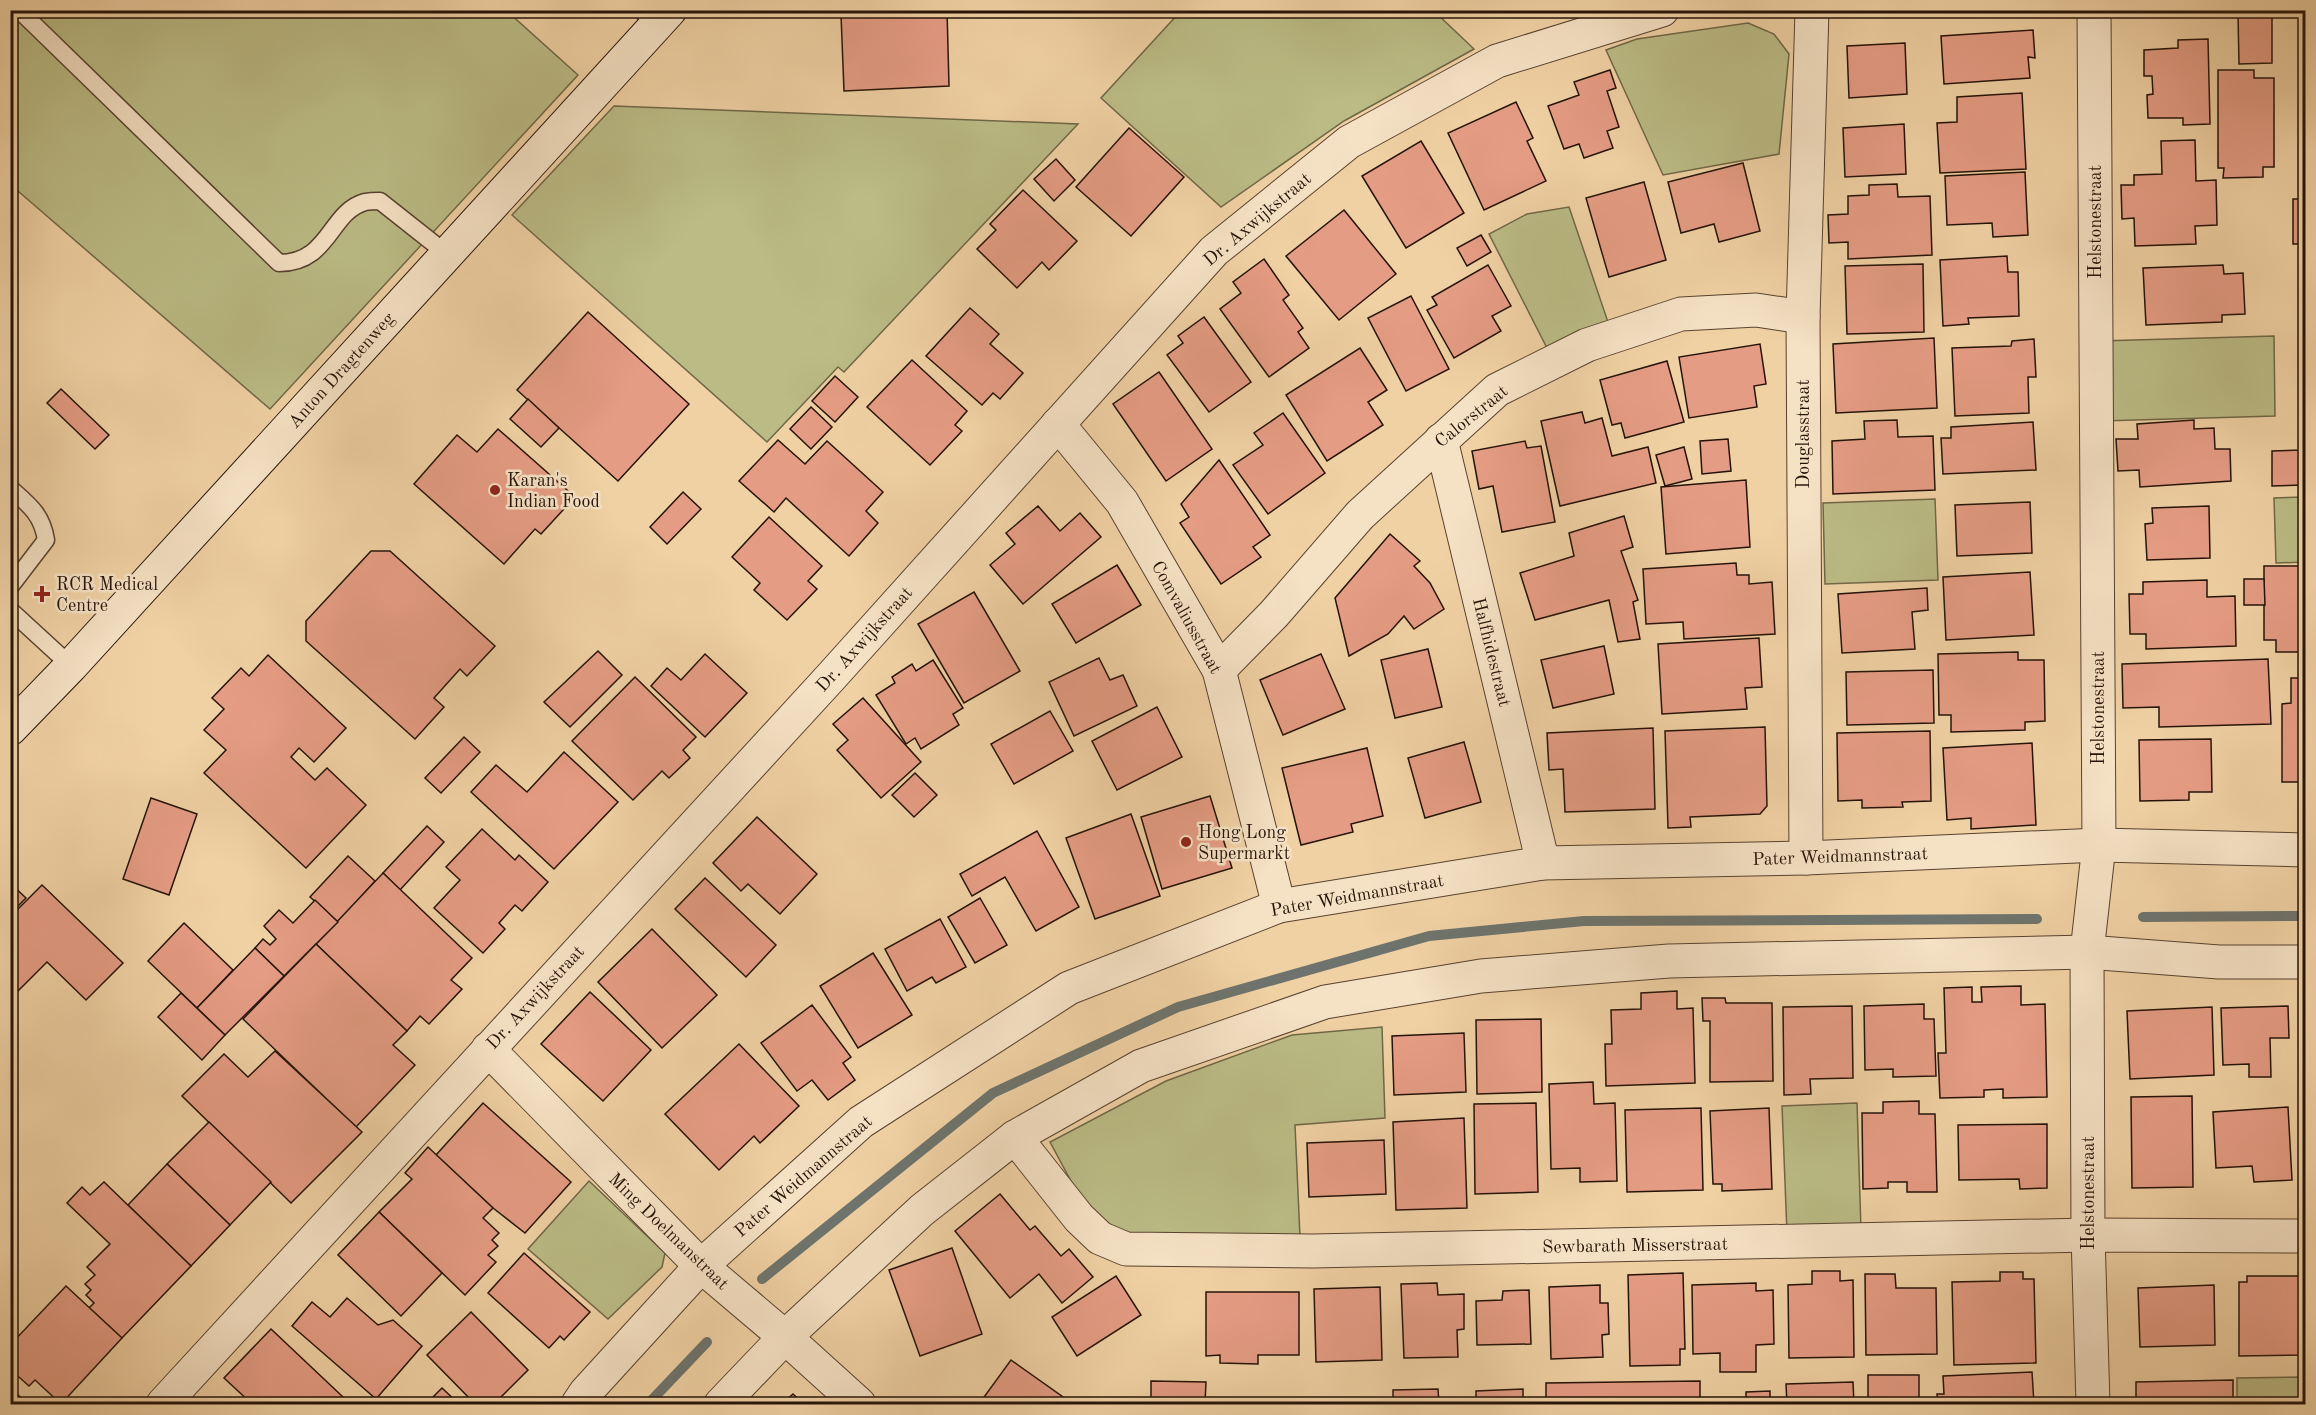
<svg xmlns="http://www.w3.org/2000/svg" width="2316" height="1415" font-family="'Old Standard TT',serif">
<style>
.green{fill:#bbbb85;stroke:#706746;stroke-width:1.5}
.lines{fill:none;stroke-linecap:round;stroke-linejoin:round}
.stream{stroke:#6e746d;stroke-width:10}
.building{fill:#e59c84;stroke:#251308;stroke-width:1.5}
.lane-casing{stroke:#58422f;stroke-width:19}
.street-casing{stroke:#58422f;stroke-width:35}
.secondary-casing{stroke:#251308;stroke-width:35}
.lane{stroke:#f5e1c4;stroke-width:16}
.street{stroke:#f5e1c4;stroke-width:33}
.secondary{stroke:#f5e1c4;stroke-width:33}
.poi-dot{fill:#8f2418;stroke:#f5e1c4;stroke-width:2}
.labels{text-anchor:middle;stroke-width:5;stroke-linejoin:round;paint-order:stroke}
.street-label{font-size:18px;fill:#251308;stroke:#f5e1c4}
.poi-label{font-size:18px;fill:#251308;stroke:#f5e1c4;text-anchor:start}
</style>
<rect width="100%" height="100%" fill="#f0d1a4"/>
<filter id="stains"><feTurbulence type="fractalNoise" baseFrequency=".00333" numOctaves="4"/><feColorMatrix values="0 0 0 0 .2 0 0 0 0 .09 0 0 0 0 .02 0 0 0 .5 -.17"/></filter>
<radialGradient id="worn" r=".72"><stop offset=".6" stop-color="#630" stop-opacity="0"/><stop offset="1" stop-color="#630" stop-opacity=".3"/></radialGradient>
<g class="green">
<polygon points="11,11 507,11 578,75 270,409 11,185"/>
<polygon points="1175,11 1434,11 1474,49 1344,121 1221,207 1101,98 1178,14"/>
<polygon points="1748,23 1774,34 1789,54 1779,154 1663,175 1606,50 1637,39"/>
<polygon points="614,106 1078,124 844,372 838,367 767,442 512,215"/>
<polygon points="1569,207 1610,328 1550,354 1489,234 1527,214"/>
<polygon points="2274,336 2275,416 2101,421 2099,341"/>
<polygon points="2305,497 2305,562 2276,563 2274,498"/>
<polygon points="1935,499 1938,580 1825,584 1823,503"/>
<polygon points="1382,1027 1385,1118 1295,1125 1300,1237 1131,1239 1086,1209 1050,1142 1166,1081 1292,1035"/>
<polygon points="1857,1103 1861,1230 1787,1233 1782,1106"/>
<polygon points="589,1181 665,1253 662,1267 608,1319 528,1249"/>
<polygon points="2305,1377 2305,1404 2237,1404 2237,1378"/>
</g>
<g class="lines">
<g class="stream">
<polyline points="2143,917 2306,916"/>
<polyline points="762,1279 993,1093 1178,1007 1429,936 1584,921 2037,919"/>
<polyline points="648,1404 707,1342"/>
</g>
</g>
<g class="building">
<polygon points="947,10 949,86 844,91 841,15"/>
<polygon points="2272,14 2272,63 2239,64 2238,15"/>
<polygon points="2033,30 2035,58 2028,57 2030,78 1944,84 1941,36"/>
<polygon points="2208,39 2210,124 2183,125 2183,118 2148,118 2147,95 2153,94 2152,76 2144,76 2144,50 2178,48 2178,40"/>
<polygon points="1905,43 1907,94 1849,98 1847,46"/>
<polygon points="1610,70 1616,88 1607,91 1619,127 1607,131 1613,148 1584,158 1579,144 1564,149 1548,106 1579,95 1574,82"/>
<polygon points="2218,70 2254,70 2254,78 2274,78 2274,167 2263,167 2263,177 2223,178 2224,168 2218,168"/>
<polygon points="2022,93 2026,169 1940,173 1937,123 1957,122 1957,97"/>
<polygon points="1516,102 1533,138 1527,141 1546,181 1484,210 1448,133"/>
<polygon points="1904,124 1906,174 1845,177 1843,128"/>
<polygon points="1129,128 1184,177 1131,236 1076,187"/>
<polygon points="2195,140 2196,181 2216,180 2217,225 2195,226 2196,244 2135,246 2134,218 2122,219 2121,185 2134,185 2134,175 2162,174 2161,141"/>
<polygon points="1421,141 1464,213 1406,248 1362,176"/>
<polygon points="1056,159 1075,180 1054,201 1034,179"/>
<polygon points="1743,163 1760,231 1719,242 1714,224 1681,233 1668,182"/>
<polygon points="2025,172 2028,235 1993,237 1992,223 1947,225 1945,176"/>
<polygon points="1644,182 1666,260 1609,277 1586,198"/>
<polygon points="1897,184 1898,197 1930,196 1932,255 1848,259 1848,242 1829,243 1828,215 1848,214 1848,196 1869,195 1869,185"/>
<polygon points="2301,184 2306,184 2306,244 2293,244 2293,199 2301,199"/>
<polygon points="1023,190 1077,241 1049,270 1042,262 1017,288 977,249 996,230 990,224"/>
<polygon points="1344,210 1396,274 1339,320 1286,256"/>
<polygon points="1481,235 1491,252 1467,266 1457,248"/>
<polygon points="2007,256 2008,272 2018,272 2019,316 1968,318 1969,324 1943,326 1940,260"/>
<polygon points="1264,259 1289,295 1283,300 1303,328 1298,332 1309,348 1269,377 1220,309 1241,293 1233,282"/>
<polygon points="1923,264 1924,332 1847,334 1845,266"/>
<polygon points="1488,265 1511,306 1492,316 1501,331 1454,358 1427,310 1437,305 1432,297"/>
<polygon points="2223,265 2224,274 2243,273 2245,314 2222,315 2222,322 2146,325 2143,268"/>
<polygon points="1411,296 1449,369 1406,391 1368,318"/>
<polygon points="970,308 999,334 990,344 1023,373 1000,399 993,393 982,405 926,356"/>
<polygon points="588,312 689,404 618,481 517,390"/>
<polygon points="1204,317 1251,382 1209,412 1167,355 1183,343 1178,336"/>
<polygon points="1934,338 1937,408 1836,413 1833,344"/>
<polygon points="2034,339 2036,377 2028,377 2029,413 1955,416 1952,348 2011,346 2012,341"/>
<polygon points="1760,344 1766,384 1754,386 1757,407 1689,418 1679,357"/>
<polygon points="1360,348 1387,390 1368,402 1383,425 1327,461 1286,395"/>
<polygon points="912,360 967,411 955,425 962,431 930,465 867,407"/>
<polygon points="1667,361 1684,422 1625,438 1621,423 1612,425 1600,380"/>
<polygon points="1159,372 1212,449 1166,481 1113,404"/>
<polygon points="835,376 858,397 835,422 812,401"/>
<polygon points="61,389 109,435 95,449 47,403"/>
<polygon points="528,399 559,428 541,447 510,419"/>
<polygon points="811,407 832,427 811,449 790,429"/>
<polygon points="1582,412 1585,423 1602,418 1612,456 1648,447 1656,483 1560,506 1541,421"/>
<polygon points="1283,413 1325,473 1268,514 1233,465 1263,445 1254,433"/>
<polygon points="2301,418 2306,418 2305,485 2272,486 2272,451 2302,450"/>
<polygon points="1897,420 1898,437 1933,436 1935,490 1833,494 1832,441 1865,439 1864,421"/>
<polygon points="2194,420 2194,429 2214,428 2215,449 2230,449 2231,481 2140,487 2139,470 2118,471 2116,439 2138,439 2137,424"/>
<polygon points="2033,422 2036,470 1943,474 1941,438 1951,438 1951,427"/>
<polygon points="498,429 575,497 541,534 535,529 504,564 414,484 457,435 477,452"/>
<polygon points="1728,439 1731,471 1702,474 1700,441"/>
<polygon points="778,440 805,464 827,441 883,492 866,511 878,523 849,556 786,498 774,512 739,481"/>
<polygon points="1525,441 1527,448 1541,446 1555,522 1502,532 1493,486 1479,489 1472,451"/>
<polygon points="1684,447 1692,479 1665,486 1656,455"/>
<polygon points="1219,460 1270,535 1253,547 1261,557 1221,584 1180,523 1189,517 1181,504"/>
<polygon points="1746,480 1750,547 1666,554 1661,487"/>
<polygon points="683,492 701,509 667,544 650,527"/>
<polygon points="2030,502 2032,553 1957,556 1955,505"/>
<polygon points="1038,506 1060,531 1080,513 1101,537 1023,604 990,565 1015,544 1006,533"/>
<polygon points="2209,506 2210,558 2147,560 2145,524 2153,523 2152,508"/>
<polygon points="1624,516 1633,547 1621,551 1638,600 1633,602 1640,639 1618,642 1609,600 1535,620 1520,573 1574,556 1569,533"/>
<polygon points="769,517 822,566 808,581 817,589 787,620 754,590 760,583 732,557"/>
<polygon points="1390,534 1420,561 1414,566 1430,583 1444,609 1414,629 1404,616 1388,634 1349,656 1335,598"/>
<polygon points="371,551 390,551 495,646 467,676 460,669 434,698 444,707 415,739 306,641 306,621"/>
<polygon points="1736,563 1737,575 1749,575 1749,584 1772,582 1775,634 1684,639 1683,622 1646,624 1643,569"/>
<polygon points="1117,565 1141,605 1076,643 1052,604"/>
<polygon points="2264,566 2306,566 2306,652 2276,652 2276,640 2264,640"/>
<polygon points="2030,572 2034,635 1946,640 1943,577"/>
<polygon points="2244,579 2264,579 2265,605 2244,605"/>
<polygon points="2207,580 2207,597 2235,596 2236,646 2146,649 2146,634 2130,634 2129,594 2143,594 2143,582"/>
<polygon points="1927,588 1928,610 1912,612 1915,649 1842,653 1838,594"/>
<polygon points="974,592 1020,671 964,703 918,624"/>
<polygon points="1759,638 1762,687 1745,688 1747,709 1662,714 1658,644"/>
<polygon points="1604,646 1614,694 1553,708 1541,660"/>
<polygon points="1428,649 1442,707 1395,718 1381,660"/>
<polygon points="598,651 622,675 570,727 544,702"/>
<polygon points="2018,652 2018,660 2044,660 2045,721 2025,722 2025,730 1951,732 1951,715 1939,715 1938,654"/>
<polygon points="705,654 747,693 705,737 651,686 667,668 681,680"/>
<polygon points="1321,654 1345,709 1283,735 1260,680"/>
<polygon points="268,655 346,728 314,762 299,748 291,757 315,780 327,768 366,805 306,868 204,773 226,750 204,730 224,709 212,698 241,668 249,676"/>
<polygon points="1099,658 1110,680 1123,675 1137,706 1074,736 1049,682"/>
<polygon points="2268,659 2271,724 2159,727 2159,707 2123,708 2122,664"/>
<polygon points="933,660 963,708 953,714 959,725 921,749 915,738 906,744 876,695 895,683 892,677 912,664 916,671"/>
<polygon points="1933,670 1934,723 1847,725 1846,672"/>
<polygon points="635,677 696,737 683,750 690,758 669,778 662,771 633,800 572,741"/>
<polygon points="2291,678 2306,678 2306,782 2282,782 2282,704 2291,703"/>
<polygon points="863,698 921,762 881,798 837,750 848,740 833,724"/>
<polygon points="1157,707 1182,757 1117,790 1092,741"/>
<polygon points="1050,711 1073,751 1014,784 991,744"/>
<polygon points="1765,727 1767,806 1760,814 1690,817 1691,827 1668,828 1665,731"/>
<polygon points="1653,728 1655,809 1565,812 1563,769 1549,770 1547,733"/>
<polygon points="1930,731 1931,801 1902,802 1903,807 1862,808 1862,800 1838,801 1837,733"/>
<polygon points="464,737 480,752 441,793 425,778"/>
<polygon points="2211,739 2212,792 2189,792 2189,800 2140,801 2139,740"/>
<polygon points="1464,742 1481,802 1425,818 1408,758"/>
<polygon points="2032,743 2036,825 1971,829 1971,818 1947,820 1943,748"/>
<polygon points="1367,748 1383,816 1351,824 1353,832 1301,845 1282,768"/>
<polygon points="564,752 618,802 554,869 471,792 496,765 527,792"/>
<polygon points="915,773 937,795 914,817 892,795"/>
<polygon points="1210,796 1232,868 1162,889 1141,817"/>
<polygon points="151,798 197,814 169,895 123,879"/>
<polygon points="1131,814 1160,896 1095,919 1066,838"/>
<polygon points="757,817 817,874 780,914 748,884 741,891 713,863"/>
<polygon points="427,826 444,842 400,890 383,873"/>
<polygon points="482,829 515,860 519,855 548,882 522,911 515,905 499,923 505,929 483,953 434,908 460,880 446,867"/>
<polygon points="1037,831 1079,907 1036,931 1005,877 972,896 960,874"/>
<polygon points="348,856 375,881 338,922 310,897"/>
<polygon points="383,873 472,958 451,980 462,989 429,1024 420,1016 407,1031 316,944"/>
<polygon points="705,878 776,945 746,977 675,909"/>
<polygon points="10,883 26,898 10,914"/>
<polygon points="42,885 123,963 86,1000 47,962 18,991 10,984 10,917"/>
<polygon points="980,898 1007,945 975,963 948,917"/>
<polygon points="315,900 338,922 284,976 255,948 263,939 270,945 276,939 264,926 279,910 293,923"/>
<polygon points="940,919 966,967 936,983 932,977 907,991 885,949"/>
<polygon points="184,923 233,970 197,1008 148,961"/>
<polygon points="652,929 717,995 662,1048 598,982"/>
<polygon points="316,944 407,1031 393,1045 415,1065 356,1127 243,1019"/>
<polygon points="255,948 284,976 225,1035 197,1008"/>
<polygon points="873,953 912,1015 858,1048 820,986"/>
<polygon points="2302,984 2306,984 2306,1083 2303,1083"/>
<polygon points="2021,986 2021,1005 2045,1004 2047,1097 2003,1098 2003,1089 1984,1090 1984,1097 1940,1098 1938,1053 1946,1053 1944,988 1972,987 1972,1002 1982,1002 1981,987"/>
<polygon points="1677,991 1677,1009 1693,1008 1695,1083 1606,1086 1605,1044 1612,1044 1611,1010 1641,1009 1641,993"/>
<polygon points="590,992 651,1050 603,1101 541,1044"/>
<polygon points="181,993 225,1035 202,1060 158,1017"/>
<polygon points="1702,998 1725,998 1726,1003 1772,1003 1773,1081 1710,1082 1710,1021 1703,1021"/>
<polygon points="1924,1004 1924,1019 1934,1019 1936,1076 1893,1077 1893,1069 1865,1070 1864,1006"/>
<polygon points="812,1005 851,1057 843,1063 855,1080 828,1100 812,1080 797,1091 761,1043"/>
<polygon points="1852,1006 1853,1078 1810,1079 1811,1094 1784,1095 1783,1007"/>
<polygon points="2288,1006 2289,1038 2270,1038 2271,1077 2249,1077 2249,1064 2223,1065 2221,1008"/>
<polygon points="2212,1007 2214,1075 2130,1079 2127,1011"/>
<polygon points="1541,1019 1542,1092 1477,1094 1476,1020"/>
<polygon points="1464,1033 1466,1092 1394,1095 1392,1036"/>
<polygon points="739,1044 799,1106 760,1143 754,1136 719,1170 665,1114"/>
<polygon points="275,1051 362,1132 291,1203 182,1096 224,1054 248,1077"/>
<polygon points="1593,1082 1594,1104 1615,1103 1617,1181 1580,1182 1580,1168 1551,1169 1549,1084"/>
<polygon points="2192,1096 2193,1187 2132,1188 2131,1097"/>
<polygon points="1919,1101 1919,1114 1935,1114 1937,1192 1907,1192 1907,1182 1888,1182 1888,1188 1863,1189 1862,1113 1883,1113 1883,1102"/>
<polygon points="483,1103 571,1182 525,1233 493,1208 436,1155"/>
<polygon points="1536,1103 1538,1192 1475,1194 1474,1104"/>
<polygon points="2288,1107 2292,1180 2254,1182 2252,1166 2216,1168 2213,1112"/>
<polygon points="1701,1108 1703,1190 1627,1192 1625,1110"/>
<polygon points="1769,1108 1772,1189 1722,1191 1722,1184 1713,1184 1710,1111"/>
<polygon points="1464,1118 1467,1208 1396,1210 1393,1122"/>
<polygon points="209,1122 271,1182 230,1225 167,1164"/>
<polygon points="2047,1124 2047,1188 2020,1189 2019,1179 1959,1180 1958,1125"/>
<polygon points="1384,1140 1386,1194 1309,1197 1307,1143"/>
<polygon points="428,1147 493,1208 483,1218 499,1233 492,1240 498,1246 488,1255 496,1262 465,1295 379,1212 412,1179 405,1173"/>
<polygon points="167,1164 230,1225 191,1266 128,1205"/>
<polygon points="104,1182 191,1266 122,1338 89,1308 94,1303 86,1295 91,1290 85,1284 95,1275 87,1267 110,1244 67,1203 82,1187 90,1195"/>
<polygon points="1000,1194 1030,1230 1035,1226 1061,1256 1069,1249 1093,1277 1062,1303 1039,1274 1010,1298 955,1231"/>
<polygon points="379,1212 442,1273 401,1316 338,1255"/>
<polygon points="952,1248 982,1334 920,1356 889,1270"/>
<polygon points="524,1253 590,1312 564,1340 560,1336 549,1348 488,1293"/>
<polygon points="1812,1271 1840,1271 1840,1281 1853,1280 1854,1357 1789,1358 1788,1285 1812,1284"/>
<polygon points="2000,1272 2023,1272 2023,1279 2034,1279 2036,1363 1954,1365 1952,1282 2000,1281"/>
<polygon points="1683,1273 1685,1349 1680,1349 1680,1365 1630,1366 1628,1275"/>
<polygon points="1865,1274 1895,1274 1896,1288 1936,1288 1937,1354 1866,1355"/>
<polygon points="1116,1276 1141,1315 1077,1356 1052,1317"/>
<polygon points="2247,1276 2306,1276 2306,1355 2239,1356 2239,1282 2247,1282"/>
<polygon points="1437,1283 1438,1295 1464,1294 1464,1329 1457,1330 1458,1357 1404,1358 1401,1284"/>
<polygon points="1756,1283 1756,1291 1773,1290 1774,1344 1756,1345 1756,1372 1720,1372 1720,1353 1693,1354 1692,1285"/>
<polygon points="1600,1285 1600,1303 1608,1303 1609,1334 1602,1335 1603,1357 1551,1359 1549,1287"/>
<polygon points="2214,1285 2215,1345 2140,1347 2138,1288"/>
<polygon points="66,1286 122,1338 61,1404 35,1380 29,1386 10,1369 10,1345"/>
<polygon points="1380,1287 1382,1360 1316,1362 1314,1289"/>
<polygon points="1529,1290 1531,1344 1477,1345 1476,1301 1502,1300 1503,1291"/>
<polygon points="1206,1292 1299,1292 1299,1355 1258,1355 1258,1364 1220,1363 1220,1355 1206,1356"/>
<polygon points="347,1298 378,1325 393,1320 422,1346 376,1399 292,1326 312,1302 330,1317"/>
<polygon points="471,1312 528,1370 494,1404 475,1404 427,1355"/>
<polygon points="271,1329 343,1397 336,1404 252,1404 224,1378"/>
<polygon points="1011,1360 1063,1397 1057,1404 979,1404"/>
<polygon points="2032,1372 2034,1404 1938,1404 1937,1394 1944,1394 1943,1376"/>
<rect x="1868" y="1375" width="51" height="29"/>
<polygon points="2233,1380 2233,1404 2136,1404 2136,1382"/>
<polygon points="1151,1381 1206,1382 1205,1404 1151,1404"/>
<polygon points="1700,1381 1700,1404 1546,1404 1546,1383"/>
<polygon points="1853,1382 1854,1404 1787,1404 1786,1384"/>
<polygon points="442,1388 459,1404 426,1404"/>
<polygon points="1438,1389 1439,1404 1393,1404 1393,1390"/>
<polygon points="1523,1389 1523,1404 1476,1404 1476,1391"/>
<polygon points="1770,1391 1770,1404 1711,1404 1711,1400 1746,1399 1746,1392"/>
<polygon points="16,1393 28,1404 10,1404 10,1399"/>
<polygon points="793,1394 804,1404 782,1404"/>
<polygon points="1383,1399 1383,1404 1343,1404 1343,1400"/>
<polygon points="1282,1401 1282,1404 1234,1404 1234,1402"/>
<rect x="1067" y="1403" width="75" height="1"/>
</g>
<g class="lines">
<defs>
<g id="lane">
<path d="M19 10 279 263C330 263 329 212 365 202 370 201 375 201 380 201L447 254"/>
<polyline points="641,10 657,25"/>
<path d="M10 488C29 505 42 514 46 540L10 587"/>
<polyline points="10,610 71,666"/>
</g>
<g id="street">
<polyline points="1058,424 1122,502 1219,670 1279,906"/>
<polyline points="1441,440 1543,863"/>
<polyline points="1219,670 1274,614 1360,515 1497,390 1587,345 1681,314 1756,310 1803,317"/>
<polyline points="1806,858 1803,317 1812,10"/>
<polyline points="488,1049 701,1266 785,1337 859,1404"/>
<polyline points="1015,1137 1079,1218 1100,1238 1126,1249 1313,1251 2088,1235 2306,1236"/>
<polyline points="163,1404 830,678 1214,251 1349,142 1497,61 1662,10"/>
<polyline points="578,1404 586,1392 701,1266 861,1122 1069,988 1279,906 1543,863 1806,858 2099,845 2306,850"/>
<polyline points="721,1404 785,1337 922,1210 1015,1137 1141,1066 1325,1002 1481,976 1669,961 2087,952 2219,962 2306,962"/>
<polyline points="2093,1404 2088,1235 2087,952 2099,845 2094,10"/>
</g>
<polyline id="secondary" points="10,729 71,666 670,10"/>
</defs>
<use href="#lane" class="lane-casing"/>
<use href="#street" class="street-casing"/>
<use href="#secondary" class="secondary-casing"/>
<use href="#lane" class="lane"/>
<use href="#street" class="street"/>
<use href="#secondary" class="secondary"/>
</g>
<g class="poi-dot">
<circle cx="495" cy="490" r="6"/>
<path d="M39 585h6v6h6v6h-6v6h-6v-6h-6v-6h6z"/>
<circle cx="1186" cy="842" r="6"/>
</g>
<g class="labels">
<g class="street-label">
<text transform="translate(1257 219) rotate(-40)" y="6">Dr. Axwijkstraat</text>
<text transform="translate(2095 222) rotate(-90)" y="6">Helstonestraat</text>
<text transform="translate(341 370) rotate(-48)" y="6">Anton Dragtenweg</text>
<text transform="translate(1471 416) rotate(-39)" y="6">Calorstraat</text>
<text transform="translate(1803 434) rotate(-90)" y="6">Douglasstraat</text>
<text transform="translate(1187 617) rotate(61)" y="6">Comvaliusstraat</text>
<text transform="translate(864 639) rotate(-48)" y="6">Dr. Axwijkstraat</text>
<text transform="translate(1492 652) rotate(76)" y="6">Halfhidestraat</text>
<text transform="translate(2098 708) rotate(-90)" y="6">Helstonestraat</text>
<text transform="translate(1840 856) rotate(-2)" y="6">Pater Weidmannstraat</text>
<text transform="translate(1357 895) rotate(-10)" y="6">Pater Weidmannstraat</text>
<text transform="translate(535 997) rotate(-47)" y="6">Dr. Axwijkstraat</text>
<text transform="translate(803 1176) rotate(-41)" y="6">Pater Weidmannstraat</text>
<text transform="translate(2088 1193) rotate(-90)" y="6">Helstonestraat</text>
<text transform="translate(669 1231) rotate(44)" y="6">Ming Doelmanstraat</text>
<text transform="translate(1635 1245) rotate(-1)" y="6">Sewbarath Misserstraat</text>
</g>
<g class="poi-label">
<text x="507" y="486">Karan's<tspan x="507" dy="21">Indian Food</tspan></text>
<text x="56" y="590">RCR Medical<tspan x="56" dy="21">Centre</tspan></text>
<text x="1198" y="838">Hong Long<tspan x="1198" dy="21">Supermarkt</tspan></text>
</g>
</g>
<rect width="2316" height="1415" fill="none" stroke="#f0d1a4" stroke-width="36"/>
<rect x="12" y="12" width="2292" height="1391" fill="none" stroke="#251308" stroke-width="3"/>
<rect x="18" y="18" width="2280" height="1379" fill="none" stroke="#251308" stroke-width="1.5"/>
<rect width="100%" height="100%" filter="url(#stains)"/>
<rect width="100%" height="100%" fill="url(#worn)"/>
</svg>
